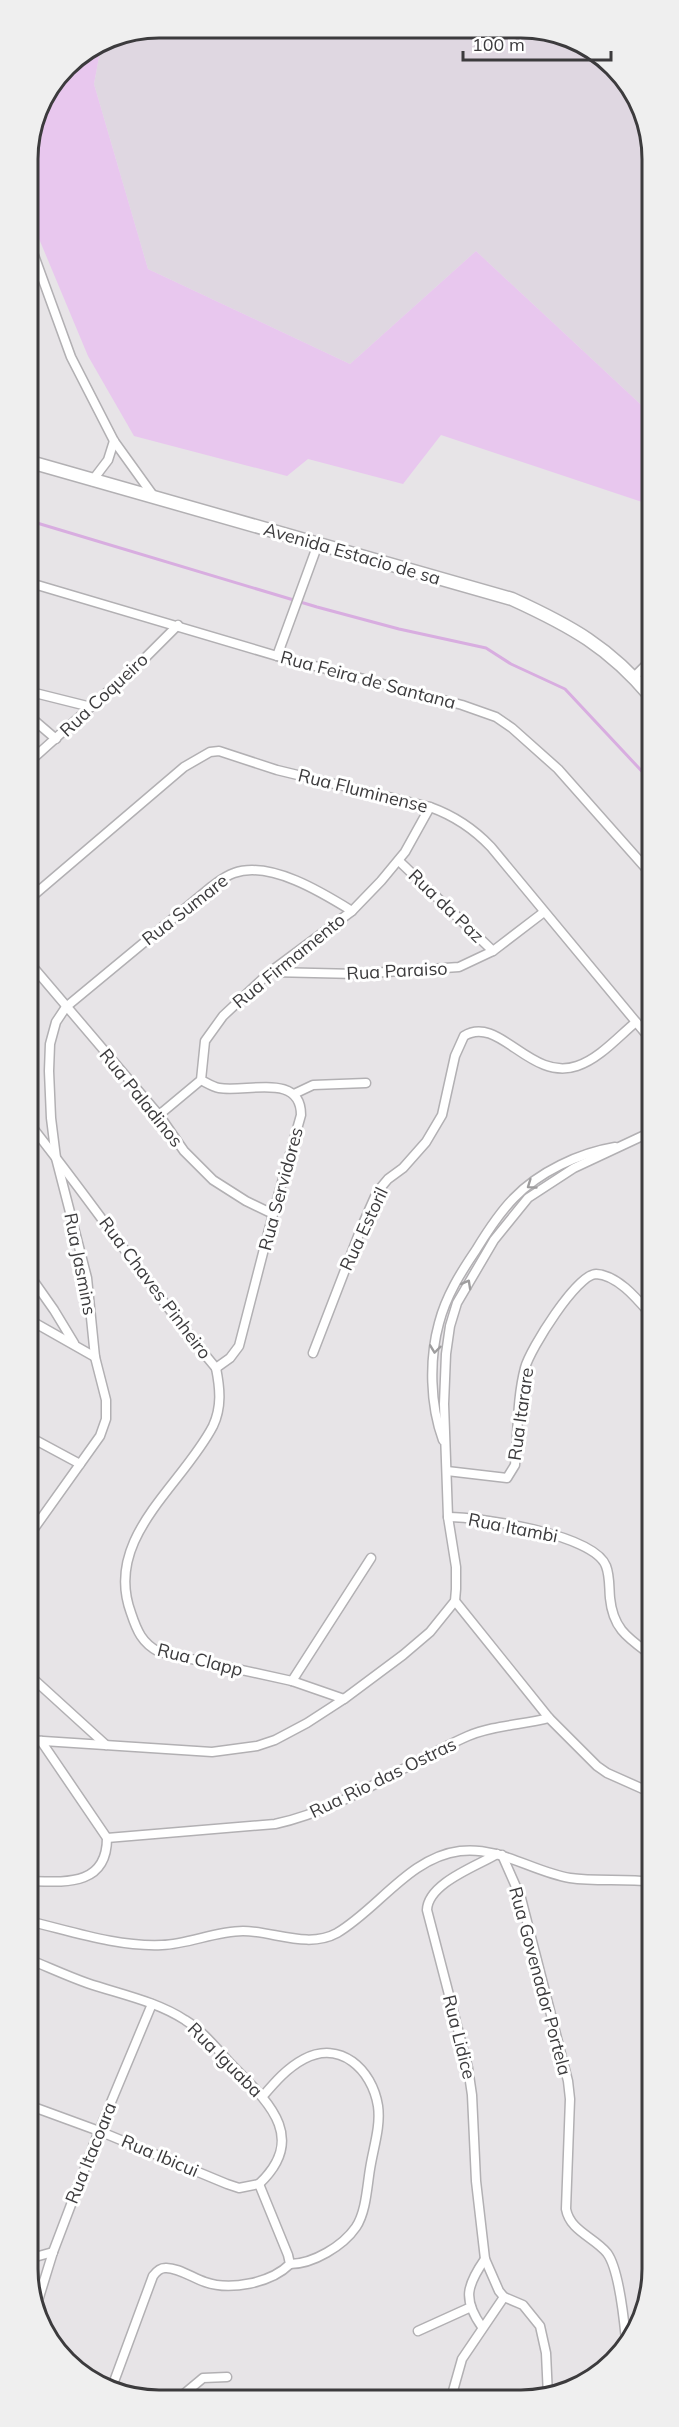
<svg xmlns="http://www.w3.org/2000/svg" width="679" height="2427" font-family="Mulish,sans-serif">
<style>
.built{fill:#dfd7e1}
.green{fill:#e8c7ee}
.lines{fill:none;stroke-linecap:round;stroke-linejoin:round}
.stream{stroke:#d8ade0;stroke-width:3}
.street-casing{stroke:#b2b0b3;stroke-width:11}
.secondary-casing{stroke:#b2b0b3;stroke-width:15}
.street{stroke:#fff;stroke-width:8}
.secondary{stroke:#fff;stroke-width:12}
.oneway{stroke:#9e9d9e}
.labels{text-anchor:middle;stroke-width:6;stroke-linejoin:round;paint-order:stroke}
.street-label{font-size:18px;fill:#3c3b3d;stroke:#fff}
.rim{fill:none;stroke:#3c3b3d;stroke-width:3}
</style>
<rect width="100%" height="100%" fill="#e7e4e7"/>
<polygon class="built" points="158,27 547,30 614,66 651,141 651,414 476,251 350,364 148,269 94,84 102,41 108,37"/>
<polygon class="green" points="102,41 94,84 148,269 350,364 476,251 651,414 651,505 441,435 403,484 308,459 287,476 134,436 88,356 27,210 27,150 37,108 66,65"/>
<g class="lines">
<polyline class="stream" points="27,520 317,607 399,629 486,648 511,664 565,689 651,781"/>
<defs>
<g id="street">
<polyline points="27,236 71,357 114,441 155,498"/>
<polyline points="92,481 108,460 114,441"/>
<polyline points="27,582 277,656 462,705 496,717 512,728 558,769 651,874"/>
<polyline points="277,656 318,544"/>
<polyline points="634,677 651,660"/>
<polyline points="27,691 91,707"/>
<polyline points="28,715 56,739"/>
<polyline points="28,763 145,658 178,625"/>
<polyline points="399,861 493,951"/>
<path d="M28 900 184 767 210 752 219 751 277 770 430 807C455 816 473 828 491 847L651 1040"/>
<polyline points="28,961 159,1115 184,1151 213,1180 246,1201 273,1214"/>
<polyline points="271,972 357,974 459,967 493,951 544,912"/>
<path d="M201 1080C207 1083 213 1087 219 1088 246 1093 301 1072 301 1115L273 1214 239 1346 230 1358 216 1368"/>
<polyline points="294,1094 313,1085 366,1083"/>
<polyline points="159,1115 201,1080 205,1041 223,1016 270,972 352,911 381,881 405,852 430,807"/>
<path d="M28 1122C93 1203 150 1289 216 1368"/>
<polyline points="28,1273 54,1310 74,1343"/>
<polyline points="28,1319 95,1357"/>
<path d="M313 1353 362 1226 377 1192 388 1179 403 1168 426 1142 442 1115 455 1056 464 1036C499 1014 530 1082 577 1066 599 1059 619 1036 636 1022"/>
<path d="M216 1368C220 1388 222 1407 213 1426 182 1486 103 1538 131 1613 137 1631 142 1643 159 1652L292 1681 344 1699"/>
<polyline points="28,1436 80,1464"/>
<path d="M443 1440C430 1405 429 1359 439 1323 446 1296 461 1272 476 1250 487 1232 499 1213 514 1198 539 1172 579 1153 615 1147"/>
<path d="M447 1471 507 1478 515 1465C518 1433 517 1398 525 1368 530 1349 577 1274 596 1274 618 1275 638 1300 651 1315"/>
<path d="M448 1517C479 1517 594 1534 606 1566 610 1576 609 1588 610 1598 613 1629 628 1638 651 1655"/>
<path d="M28 1537 100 1436 106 1419V1400L95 1357 87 1278 56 1158 51 1118 49 1071 50 1044 56 1022 66 1007 211 887C218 882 225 876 234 873 270 860 323 893 352 911"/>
<polyline points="455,1601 549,1718 597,1766 607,1773 652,1793"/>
<polyline points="28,1674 106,1745"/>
<polyline points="292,1681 371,1558"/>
<polyline points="28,1740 212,1752 257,1746 275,1740 307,1723 344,1699 403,1655 430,1632 455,1601 456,1589 456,1567 448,1517 444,1404 446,1354 450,1326 457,1303 494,1240 528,1198 574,1168 651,1132"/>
<path d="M107 1838 275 1824C345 1809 404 1764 468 1736 494 1725 522 1725 549 1718"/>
<path d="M497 1854C477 1866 428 1883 427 1910L468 2068 472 2095 476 2181 485 2259 499 2291 504 2297 523 2305 540 2326 546 2353 548 2396"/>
<path d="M502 1855 521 1898 568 2081 570 2099 566 2209C570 2231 594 2237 607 2253 619 2269 624 2319 626 2340"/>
<path d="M28 1881C64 1882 107 1887 107 1838L41 1741"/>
<path d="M28 1921C71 1931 117 1947 162 1945 189 1944 216 1931 243 1931 273 1931 308 1949 337 1933 378 1909 410 1857 460 1851 499 1846 533 1872 570 1878 597 1882 625 1878 652 1882"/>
<path d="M28 1959C48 1967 67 1976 87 1983 119 1994 156 2001 185 2020 203 2031 217 2049 231 2064 267 2101 309 2137 259 2184"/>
<path d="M263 2096C275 2082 287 2068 304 2059 340 2040 372 2069 378 2106 381 2126 373 2149 370 2169 367 2187 366 2212 356 2227 343 2246 313 2264 290 2264"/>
<polyline points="28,2105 99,2131 227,2184 239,2188 259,2184"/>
<polyline points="28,2259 53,2252"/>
<polyline points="37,2304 53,2252 99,2131 152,2004"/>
<path d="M482 2327C462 2299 467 2285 485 2259"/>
<polyline points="418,2331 471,2307"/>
<path d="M112 2387 153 2276C156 2272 160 2268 165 2268 177 2267 193 2278 205 2282 230 2291 271 2283 290 2264L288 2255 259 2184"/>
<polyline points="179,2398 203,2378 227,2377"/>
<polyline points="434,2398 451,2398 462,2359 504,2297"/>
</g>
<path id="secondary" d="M27 461 512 599C571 626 609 647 651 697"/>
</defs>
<use href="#street" class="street-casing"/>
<use href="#secondary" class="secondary-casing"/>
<use href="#street" class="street"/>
<use href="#secondary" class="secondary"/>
</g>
<defs><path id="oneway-chevron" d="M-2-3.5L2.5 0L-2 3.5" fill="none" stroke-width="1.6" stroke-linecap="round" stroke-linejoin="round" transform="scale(1.5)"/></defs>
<g class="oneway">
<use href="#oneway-chevron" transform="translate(531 1185) rotate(145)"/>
<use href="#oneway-chevron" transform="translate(467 1284) rotate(-61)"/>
<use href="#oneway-chevron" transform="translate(435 1349) rotate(97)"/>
</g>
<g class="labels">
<g class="street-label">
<text transform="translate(352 554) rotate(16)" y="6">Avenida Estacio de sa</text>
<text transform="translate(368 680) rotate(15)" y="6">Rua Feira de Santana</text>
<text transform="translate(104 695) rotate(-43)" y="6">Rua Coqueiro</text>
<text transform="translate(363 791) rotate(14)" y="6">Rua Fluminense</text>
<text transform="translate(446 906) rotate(44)" y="6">Rua da Paz</text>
<text transform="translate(185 910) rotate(-38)" y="6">Rua Sumare</text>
<text transform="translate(289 961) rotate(-39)" y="6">Rua Firmamento</text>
<text transform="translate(397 971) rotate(-3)" y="6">Rua Paraiso</text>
<text transform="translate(141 1098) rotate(51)" y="6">Rua Paladinos</text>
<text transform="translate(281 1189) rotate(-75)" y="6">Rua Servidores</text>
<text transform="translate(364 1229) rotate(-65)" y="6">Rua Estoril</text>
<text transform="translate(80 1264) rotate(79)" y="6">Rua Jasmins</text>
<text transform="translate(155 1288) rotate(53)" y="6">Rua Chaves Pinheiro</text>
<text transform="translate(521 1414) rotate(-82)" y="6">Rua Itarare</text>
<text transform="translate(513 1528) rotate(11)" y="6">Rua Itambi</text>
<text transform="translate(200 1660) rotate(14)" y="6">Rua Clapp</text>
<text transform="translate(383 1778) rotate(-26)" y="6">Rua Rio das Ostras</text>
<text transform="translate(540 1981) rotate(75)" y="6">Rua Govenador Portela</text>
<text transform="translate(459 2037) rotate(76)" y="6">Rua Lidice</text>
<text transform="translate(225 2060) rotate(45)" y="6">Rua Iguaba</text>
<text transform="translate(91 2153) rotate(-68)" y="6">Rua Itacoara</text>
<text transform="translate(160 2156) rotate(23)" y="6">Rua Ibicui</text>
</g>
</g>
<path d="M0 0H679V2427H0ZM159 38H521A121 121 0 0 1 642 159V2269A121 121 0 0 1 521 2390H159A121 121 0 0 1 38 2269V159A121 121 0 0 1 159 38Z" fill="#efefef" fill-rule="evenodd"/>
<path class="rim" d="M159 38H521A121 121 0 0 1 642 159V2269A121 121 0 0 1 521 2390H159A121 121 0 0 1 38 2269V159A121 121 0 0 1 159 38Z"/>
<path d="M463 51v9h148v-9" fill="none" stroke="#3c3b3d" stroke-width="3"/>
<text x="472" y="51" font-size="18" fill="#3c3b3d" stroke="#ffffff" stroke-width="4.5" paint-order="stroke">100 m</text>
</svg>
